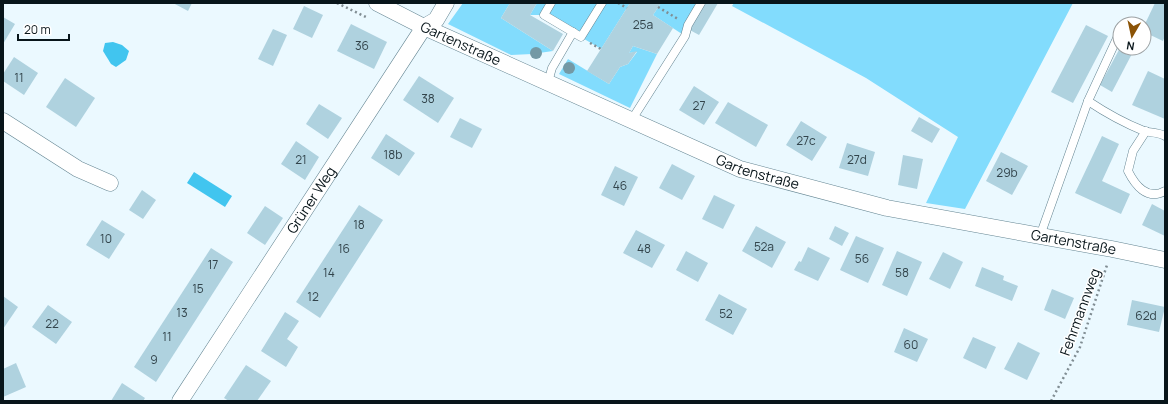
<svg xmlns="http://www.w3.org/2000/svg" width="1168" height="404" font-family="Manrope,sans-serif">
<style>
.green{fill:#82dcfd}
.water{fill:#41c5ef}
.building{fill:#afd2df}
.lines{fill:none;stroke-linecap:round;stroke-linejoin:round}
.lane-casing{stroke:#648592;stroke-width:9}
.street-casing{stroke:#648592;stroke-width:17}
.path{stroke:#808d93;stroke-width:2.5;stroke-dasharray:2 3;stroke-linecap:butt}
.lane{stroke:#fff;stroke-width:8}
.street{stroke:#fff;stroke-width:16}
.tree{fill:#7499a5}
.labels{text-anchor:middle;stroke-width:3;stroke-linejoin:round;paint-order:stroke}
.number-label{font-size:12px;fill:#32444b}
.street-label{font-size:14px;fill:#08151a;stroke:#fff}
</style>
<rect width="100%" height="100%" fill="#ebf9ff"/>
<g class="green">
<polygon points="463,3 510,3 501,18 553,51 532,54 511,55 448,24"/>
<polygon points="537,3 630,3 601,49 544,15 530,15"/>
<polygon points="661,3 701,3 685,36 653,15"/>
<polygon points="734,3 1073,3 965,209 926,203 958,137 866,78 732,6"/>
<polygon points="633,46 657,54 630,108 559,74 568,59 609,84 620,67 628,64 637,52 629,53"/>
</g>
<g class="water">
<polygon points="113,42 122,45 129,51 126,60 116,67 111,64 103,51 105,43"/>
<polygon points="194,172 232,196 225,207 187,183"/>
</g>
<g class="building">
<polygon points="173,3 192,3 188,11"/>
<polygon points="510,3 537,3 530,15 563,34 553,51 501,18"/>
<polygon points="630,3 661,3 653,15 673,28 657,54 633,46 629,53 637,51 628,64 620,67 609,84 587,71"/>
<polygon points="704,3 718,3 699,35 688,29"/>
<polygon points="1155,3 1165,3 1165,36 1163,41 1144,32 1144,26"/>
<polygon points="304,6 323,15 312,38 293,29"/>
<polygon points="3,17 15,24 3,44"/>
<polygon points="351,24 387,42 374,69 337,51"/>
<polygon points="1086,25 1108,36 1073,103 1051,92"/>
<polygon points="273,29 287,35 273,66 258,59"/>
<polygon points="1120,48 1135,48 1112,92 1100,85"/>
<polygon points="14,57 38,73 24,95 3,81 3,74"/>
<polygon points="1148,71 1165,79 1165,119 1132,105"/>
<polygon points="419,76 454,98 438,123 403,100"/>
<polygon points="65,78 95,98 76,127 46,107"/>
<polygon points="694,86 719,102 704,125 679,110"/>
<polygon points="728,102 768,125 756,147 715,123"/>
<polygon points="319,104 342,118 328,139 306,124"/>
<polygon points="919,117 940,129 932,143 911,131"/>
<polygon points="460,118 482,129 472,148 450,137"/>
<polygon points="801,121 827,137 812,161 786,145"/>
<polygon points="386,134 415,153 399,176 371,158"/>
<polygon points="1102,136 1119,144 1102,181 1130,194 1121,214 1075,193"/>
<polygon points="296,141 319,157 305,180 281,164"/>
<polygon points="847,143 875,152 868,176 839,168"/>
<polygon points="1001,152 1028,166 1012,195 986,181"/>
<polygon points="903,155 923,159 917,189 898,185"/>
<polygon points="672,164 695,176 682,200 659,188"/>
<polygon points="615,166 638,177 624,206 601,195"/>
<polygon points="142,190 156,200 143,219 129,210"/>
<polygon points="714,195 735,205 723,229 702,219"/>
<polygon points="1152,204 1165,211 1165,236 1142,225"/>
<polygon points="359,205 383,220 320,318 296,302"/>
<polygon points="265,206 283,218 265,245 247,233"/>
<polygon points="102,220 125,234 109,259 86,245"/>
<polygon points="756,226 786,242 772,268 742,251"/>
<polygon points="835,226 849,233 842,246 829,239"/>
<polygon points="636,230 665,245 652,268 623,253"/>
<polygon points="856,236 884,248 868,283 840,270"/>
<polygon points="808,247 830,258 818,281 794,270 799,261 801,262"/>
<polygon points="211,248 233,262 156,382 134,367"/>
<polygon points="686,251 708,263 698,282 676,270"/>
<polygon points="897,251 922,262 907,296 882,285"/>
<polygon points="943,252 963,262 950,289 929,279"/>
<polygon points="982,267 1004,276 1003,280 1018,286 1012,301 975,286"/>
<polygon points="1052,289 1074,298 1065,319 1044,310"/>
<polygon points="719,294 747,309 733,335 705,320"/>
<polygon points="3,296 18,307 3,329"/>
<polygon points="1132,300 1165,307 1159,332 1127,325"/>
<polygon points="48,305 72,322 56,344 32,327"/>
<polygon points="285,312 299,321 287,339 298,347 286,367 261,351"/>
<polygon points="904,328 928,339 917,362 894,352"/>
<polygon points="973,337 996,347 986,369 963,358"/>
<polygon points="1018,342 1040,353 1027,380 1004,369"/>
<polygon points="16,363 26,387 3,397 3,369"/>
<polygon points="246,365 271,381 257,401 229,401 224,398"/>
<polygon points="122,383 145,398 143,401 111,401"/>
</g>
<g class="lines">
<defs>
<g id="lane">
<polyline points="551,3 544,15 581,37 602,3"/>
<polyline points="548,82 552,68 573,32"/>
<path d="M1088 101C1106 113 1124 123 1144 131 1151 133 1158 132 1165 136"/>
<polyline points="631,121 685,36 688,25 701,3"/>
<path d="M1146 131 1133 151 1128 171C1135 185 1147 201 1165 191"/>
<polyline points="1040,236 1088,101 1119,34"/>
</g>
<g id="street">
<path id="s1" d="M377 3 424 27 740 169 887 208 1112 249 1165 260"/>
<polyline points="3,121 78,169 110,183"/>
<path id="s2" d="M180 401 424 27 436 20 446 3"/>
</g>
</defs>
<use href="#lane" class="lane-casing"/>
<use href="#street" class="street-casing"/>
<g class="path">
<polyline points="337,3 368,18"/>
<polyline points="618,3 627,8"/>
<polyline points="658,7 678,19"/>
<polyline points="590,43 601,49"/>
<polyline points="1051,401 1080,347 1107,265"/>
</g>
<use href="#lane" class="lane"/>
<use href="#street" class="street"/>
</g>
<g class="tree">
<circle cx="536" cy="53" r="6"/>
<circle cx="569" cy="68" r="6"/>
</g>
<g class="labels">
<g class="number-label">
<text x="643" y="29">25a</text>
<text x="362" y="50">36</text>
<text x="19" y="82">11</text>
<text x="428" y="103">38</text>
<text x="699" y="110">27</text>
<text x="806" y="145">27c</text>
<text x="393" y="159">18b</text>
<text x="301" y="164">21</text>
<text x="857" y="164">27d</text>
<text x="1007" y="177">29b</text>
<text x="620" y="190">46</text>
<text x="359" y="229">18</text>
<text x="106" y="243">10</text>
<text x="764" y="251">52a</text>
<text x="344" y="253">16</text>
<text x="644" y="253">48</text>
<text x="862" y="263">56</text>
<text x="213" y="269">17</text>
<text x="329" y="277">14</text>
<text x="902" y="277">58</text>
<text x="198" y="293">15</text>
<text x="313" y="301">12</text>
<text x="182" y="317">13</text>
<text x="726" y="318">52</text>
<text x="1146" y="320">62d</text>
<text x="52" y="328">22</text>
<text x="167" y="341">11</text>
<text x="911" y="349">60</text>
<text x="154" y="364">9</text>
</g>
<g class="street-label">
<text dy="5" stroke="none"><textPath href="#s1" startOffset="93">Gartenstraße</textPath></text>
<text dy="5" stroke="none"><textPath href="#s1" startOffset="417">Gartenstraße</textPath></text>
<text dy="5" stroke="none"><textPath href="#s2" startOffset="240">Grüner Weg</textPath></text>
<text dy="5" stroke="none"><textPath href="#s1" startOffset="741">Gartenstraße</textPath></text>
<text transform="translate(1080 312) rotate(-70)" y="5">Fehrmannweg</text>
</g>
</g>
<rect width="1168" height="404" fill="none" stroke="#08151a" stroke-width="8"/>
<g transform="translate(1132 36) rotate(189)"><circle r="19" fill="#ffffff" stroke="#9ca1a3"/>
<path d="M0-3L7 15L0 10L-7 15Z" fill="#8b5306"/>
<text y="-6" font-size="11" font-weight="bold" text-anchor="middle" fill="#08151a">N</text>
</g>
<path d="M18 34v6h51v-6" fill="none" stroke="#08151a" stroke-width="2"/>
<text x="24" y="34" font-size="12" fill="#08151a" stroke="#ffffff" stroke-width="3" paint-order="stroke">20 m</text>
</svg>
